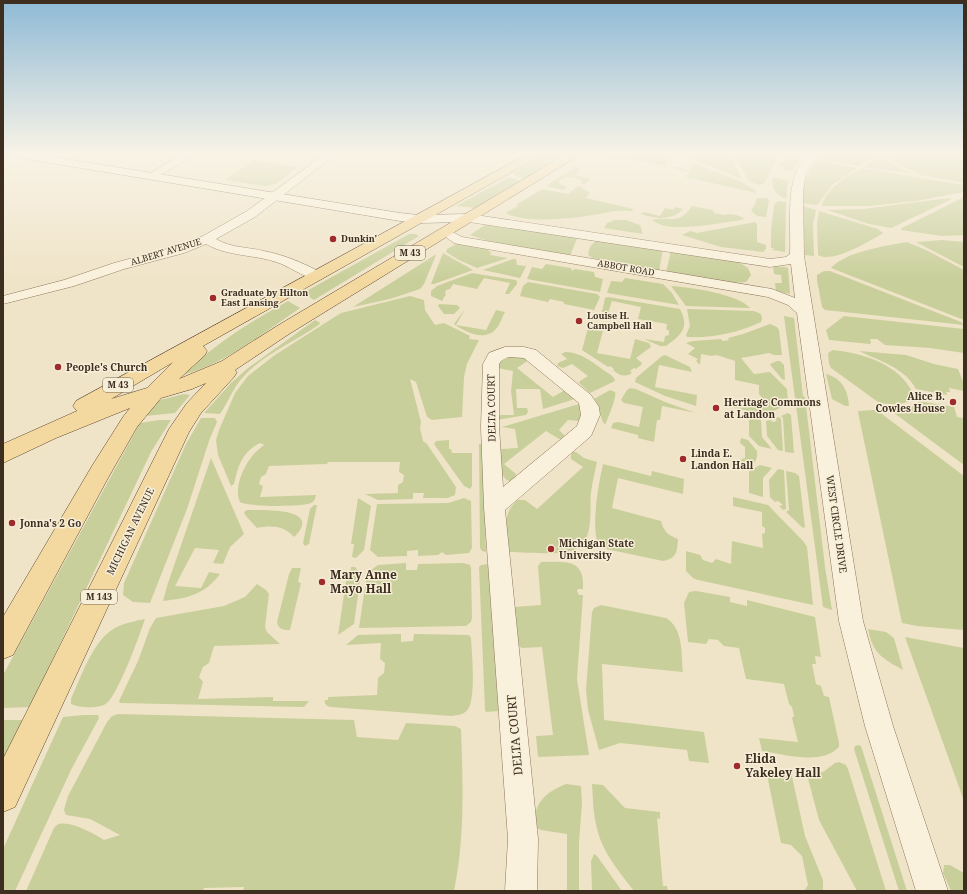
<svg xmlns="http://www.w3.org/2000/svg" width="967" height="894" font-family="'Noto Serif',serif">
<style>
.green{fill:#c9cf9b}
.lines{fill:none;stroke-linecap:round;stroke-linejoin:round}
.street-casing{stroke:#8d765c;stroke-width:1}
.secondary-casing{stroke:#6f573f;stroke-width:1}
.primary-casing{stroke:#5b4430;stroke-width:1}
.street{fill:#faf1dc;fill-rule:evenodd}
.secondary{fill:#faf1dc;fill-rule:evenodd}
.primary{fill:#f3d9a0;fill-rule:evenodd}
.poi-dot{fill:#9e2a2b;stroke:#f7eed8;stroke-width:1.5}
.labels{text-anchor:middle;stroke-width:3;stroke-linejoin:round;paint-order:stroke}
.far-poi-label{font-size:9px;font-weight:bold;fill:#3d2e20;stroke:#f7eed8;text-anchor:start}
.far-street-label{font-size:9px;fill:#3d2e20;stroke:#f7eed8}
.shield{fill:#f7eed8;stroke:#756857;stroke-width:1}
.shield-label{font-size:9px;font-weight:bold;fill:#3d2e20}
.poi-label{font-size:10px;font-weight:bold;fill:#3d2e20;stroke:#f7eed8;text-anchor:start}
.street-label{font-size:10px;fill:#3d2e20;stroke:#f7eed8}
.near-poi-label{font-size:12px;font-weight:bold;fill:#3d2e20;stroke:#f7eed8;text-anchor:start}
.near-street-label{font-size:12px;fill:#3d2e20;stroke:#f7eed8}
</style>
<rect width="100%" height="100%" fill="#f0e4c8"/>
<g class="green">
<polygon points="547,154 561,154 525,179 512,174"/>
<polygon points="614,154 664,154 668,159 666,160 666,163 668,164 666,166 621,157 618,160 609,159"/>
<polygon points="706,154 732,154 735,165 743,180 689,157"/>
<polygon points="736,154 773,155 778,157 773,165 765,183 759,185 749,181 737,161"/>
<polygon points="824,154 878,154 858,166 819,159"/>
<polygon points="885,154 964,154 964,183 921,175 896,163"/>
<polygon points="795,156 802,157 792,171 783,170 784,166 779,165 787,158"/>
<polygon points="881,156 911,174 864,167"/>
<polygon points="254,160 298,167 276,184 265,186 225,180"/>
<path d="M817 160 857 168 832 185 818 204 815 205 803 203C803 183 805 176 817 160Z"/>
<polygon points="694,163 740,181 755,190 756,193 686,177 689,172 673,168 674,166 689,170"/>
<path d="M576 166 580 169 576 175 590 179 585 184H582L581 181C575 177 565 175 559 181L560 184 567 187 563 190 546 186Z"/>
<path d="M861 168 964 185V192L916 201 870 206H822C825 189 848 176 861 168Z"/>
<polygon points="509,177 521,181 476,208 456,206"/>
<path d="M773 177 788 181 786 199C776 195 771 189 773 177Z"/>
<path d="M578 186 589 192 590 193 586 198 633 209 632 211C619 209 605 213 593 215 569 219 530 223 507 214V212L518 206 516 205 542 189 568 194Z"/>
<polygon points="964,197 964,235 942,236 901,230 902,228"/>
<polygon points="758,198 767,198 769,201 766,217 757,216 751,211 756,202 756,199"/>
<polygon points="949,198 952,199 891,228 869,224 827,210 863,209"/>
<polygon points="779,201 786,202 785,252 773,250 772,249 775,248 771,248 771,230 774,205 775,203"/>
<path d="M692 206 713 210 714 213 724 215C729 213 741 215 744 219L736 221C716 223 668 234 652 220 670 215 678 227 692 206Z"/>
<polygon points="803,206 816,210 813,225 814,256 805,255"/>
<path d="M675 207 683 209C672 221 655 219 641 214L644 212 660 216 665 208 673 210Z"/>
<path d="M819 211 878 229 883 233C870 241 832 264 818 255L817 223Z"/>
<polygon points="615,220 626,220 640,225 643,234 604,228 607,223"/>
<polygon points="755,222 757,224 757,242 766,245 766,249 763,252 721,247 682,235 690,231 697,233"/>
<polygon points="488,223 578,236 570,256 494,243 470,235"/>
<polygon points="409,234 415,234 419,236 314,300 303,293"/>
<path d="M598 240 663 249 659 271 593 258 589 256C587 249 592 243 598 240Z"/>
<polygon points="942,240 964,242 964,267 916,242"/>
<path d="M907 242 926 250 964 270V320L831 268C847 251 885 246 907 242Z"/>
<polygon points="458,243 484,248 491,252 490,255 508,258 477,268 459,260 446,252 447,249"/>
<polygon points="671,251 737,261 748,268 751,275 746,282 731,283 666,272"/>
<polygon points="443,253 473,270 434,284 431,284"/>
<polygon points="435,255 436,255 424,284 420,289 390,299 353,307"/>
<polygon points="513,259 516,259 517,265 526,266 520,278 483,270"/>
<polygon points="546,264 571,268 572,271 575,269 594,272 595,277 603,279 600,292 527,279 532,267 542,269"/>
<polygon points="773,266 785,267 788,268 790,294 776,291 775,283 782,283 781,275 774,274"/>
<polygon points="824,271 830,271 961,322 964,325 825,310 822,307 817,280 817,275"/>
<polygon points="472,273 515,280 517,281 517,284 509,294 505,294 510,283 484,278 477,289 453,284 450,289 446,290 445,293 446,294 442,301 431,296 431,291 437,286"/>
<polygon points="625,278 663,284 672,293 679,305 607,293 611,281 622,282"/>
<polygon points="528,282 597,294 600,297 594,310 564,304 564,302 550,299 548,302 520,296 523,286"/>
<path d="M671 286C690 287 738 294 750 308L686 306Z"/>
<path d="M410 296 424 300 425 310 435 325 444 323 470 336 469 339 479 340 467 364 464 377 462 417 432 420 427 417 416 382 410 379 421 422 420 428 423 441 427 444 456 487 455 495 448 498H423L424 493H413V499L378 500 365 494 398 493V485L403 482 404 475 399 472 400 462H328L327 464 269 466 266 474 261 477 259 484 263 486 260 497 316 495C315 499 315 501 311 503 303 507 247 507 240 502 234 490 242 469 250 459 254 453 259 449 264 445L260 443C242 452 238 466 234 484L231 486 218 455 216 440 219 430 235 393 248 376 275 355 341 313Z"/>
<path d="M608 297 680 309C690 328 681 335 666 346H660L644 339 664 342 665 336 669 335V331L666 329 667 324 638 319 641 307 612 301 608 313 602 312 605 298Z"/>
<path d="M288 301 300 308C263 333 227 363 183 375 214 344 250 322 288 301Z"/>
<polygon points="439,304 457,305 460,308 454,314 444,314 438,306"/>
<path d="M465 309 456 325 486 330 496 310 505 312C502 317 500 325 496 329 484 342 465 332 454 324Z"/>
<path d="M687 309 754 311 761 314 762 319 761 322C738 333 713 338 687 337L686 335 690 326Z"/>
<polygon points="784,316 794,318 803,396 805,397 825,567 832,610 823,607"/>
<polygon points="844,316 964,329 964,353 930,348 885,345 877,339 870,339 871,342 870,344 829,340 826,330"/>
<path d="M315 320 319 322 320 324C294 342 264 354 243 377 233 388 229 401 220 414L204 413 231 383 248 368Z"/>
<path d="M770 324 777 327 779 330 782 355H774L769 353 741 358 754 374 769 372 771 373 787 389 788 401 784 406 766 415 734 408V403L759 408V399L762 398 759 394V385L735 380V361C728 359 722 356 715 355L712 356 701 354 700 365 696 361 698 359 688 354 695 348 686 343 693 341 721 339 723 341 729 340 728 338 743 334Z"/>
<path d="M588 328 603 331 597 353 630 359 635 339 649 343 651 347 636 358 642 363 641 365 636 369 634 368 630 371 632 373C624 378 619 375 613 370L614 369 610 366 608 367 582 350Z"/>
<path d="M833 350C863 353 901 365 913 394L912 399C904 406 888 405 878 402L831 368 829 364 828 353Z"/>
<path d="M859 351 906 355 934 364 958 369 964 384V391L949 388 950 392H946L947 395 916 389C905 368 880 361 859 351Z"/>
<path d="M565 352C581 351 597 366 611 375L614 378 615 381 590 393 579 383 580 381 588 376 572 364 563 368 557 366 558 363 567 359 561 354Z"/>
<polygon points="665,355 690,367 692,372 659,365 655,387 697,395 696,406 665,396 635,382 636,378 662,356"/>
<polygon points="509,357 522,357 527,360 526,362 517,368 553,397 565,390 575,399 543,409 540,389 516,389 517,408 527,408 528,412 526,415 497,420 500,415 514,415 511,391 513,371 498,368 500,362"/>
<polygon points="777,361 780,361 784,365 785,380 782,379 771,366 770,364"/>
<path d="M826 374C842 378 848 391 849 406H845L832 399Z"/>
<polygon points="630,388 636,389 665,402 696,413 662,406 660,420 657,420 654,442 638,438 638,435 611,428 613,423 618,422 639,427 643,407 624,403 621,400 627,390"/>
<path d="M610 390 615 392C617 397 608 418 605 425 599 417 601 407 594 399Z"/>
<polygon points="184,394 190,395 175,413 146,416 156,401"/>
<polygon points="919,401 954,407 957,417 963,418 964,421 964,465 890,410 914,406"/>
<path d="M579 404 582 409 581 419 579 421 568 420 559 430 565 436 563 439H559L546 431 504 464 516 474 515 478 509 481C498 476 500 462 499 452L501 449 518 448 515 429 502 427Z"/>
<polygon points="873,410 878,411 964,476 964,630 917,626 902,623 858,412 859,411"/>
<polygon points="788,413 791,415 794,453 785,452 783,418 781,416"/>
<polygon points="749,417 761,420 762,437 772,449 759,446 749,436"/>
<polygon points="779,417 781,419 783,451 778,450 767,436 766,421 770,420 773,422 777,421 774,418"/>
<polygon points="201,418 215,418 217,422 210,438 187,509 150,603 133,602 123,595 124,583 186,444"/>
<polygon points="159,420 171,420 151,452 30,707 3,708 3,675 140,423"/>
<path d="M741 438 748 440 757 451C758 461 754 465 745 467L739 460 745 458V447L740 443Z"/>
<polygon points="449,440 449,449 451,449 452,453 472,453 472,486 470,489 464,486 434,444 436,441"/>
<polygon points="479,444 483,444 486,552 482,551 480,548"/>
<path d="M572 452H576L584 458 597 462C595 472 592 483 591 493 589 514 596 547 567 552 551 555 526 552 508 552 506 533 501 513 518 500H525L537 509 583 467 571 459V455Z"/>
<path d="M211 458 244 534 230 547 223 564 213 563 219 550 195 548 175 586 201 588 209 572 220 574C204 595 188 598 163 601L167 586Z"/>
<path d="M603 464 651 476 652 471 684 479 683 494 618 478 612 508 661 521C664 532 668 535 678 539 677 552 677 558 663 561L606 549 599 545C590 529 599 482 603 464Z"/>
<polygon points="760,465 772,468 763,478 763,497 749,493 749,471"/>
<polygon points="778,469 784,470 786,509 783,510 779,506 783,505 778,501 775,502 770,497 769,480"/>
<polygon points="786,471 795,473 799,476 805,527 803,528 786,512 789,510"/>
<polygon points="733,497 768,505 804,542 807,547 813,605 698,580 693,578 686,571 686,551 700,555 703,560 712,563 716,559 731,564 732,541 763,548 762,534 765,533 765,528 762,526 762,512 733,506"/>
<polygon points="358,498 371,506 364,550 356,558 352,557 354,544 351,544"/>
<polygon points="464,498 471,501 472,548 469,553 446,555 442,552 438,555 418,556 418,550 407,551 407,556 378,557 370,550 377,504 448,503"/>
<polygon points="314,505 317,505 309,544 305,546 303,543 310,509"/>
<path d="M247 510C261 510 325 507 294 537 284 526 272 525 257 528L245 515 244 512Z"/>
<path d="M541 562C565 562 585 558 583 589H578L577 591 579 595H583L577 679 589 755 538 757 536 736 553 735 542 647 522 648 516 645 514 607 541 605 538 566Z"/>
<polygon points="406,563 406,570 417,570 418,564 463,563 470,565 471,568 472,618 471,622 466,626 359,628 367,573 378,565"/>
<polygon points="488,564 499,711 486,712 485,710 479,567 481,565"/>
<polygon points="351,567 355,567 361,574 354,624 338,635 346,581 349,581"/>
<path d="M292 568H301L298 582 301 583 290 630C283 630 279 630 277 622L289 574Z"/>
<polygon points="257,584 266,590 269,594 265,627 267,632 280,644 214,646 209,663 203,667 199,677 203,682 198,699 273,697 273,701 309,701 304,707 120,703 119,701 138,661 150,628 156,618 224,606 245,597"/>
<path d="M696 591 730 597V602L747 606V600L815 617 821 657 815 656 816 664H812L816 684 821 686 824 696 829 697 839 743V747C821 766 784 754 762 751L759 738 798 742 792 718 794 716 792 707 789 704 784 684 746 679 739 648 724 646 718 640 709 639 706 644 688 642 684 603 689 592Z"/>
<path d="M601 605 666 618C684 629 681 654 683 672L602 664 604 720 704 732 709 763 689 761 687 750 620 743 599 750 588 710 586 690 592 612 594 608Z"/>
<path d="M145 619C139 637 119 692 107 703 100 709 79 708 71 704V699C81 677 93 640 115 628 124 623 135 621 145 619Z"/>
<path d="M868 629 886 632 894 638 903 670C882 658 873 654 868 629Z"/>
<path d="M401 634V642L413 641 414 634 469 635 471 638C472 653 476 699 468 709 464 715 458 715 451 716L330 707C327 706 324 704 325 700H328V697L377 695 378 678 384 673 385 663 380 659 381 643 346 645 358 635Z"/>
<polygon points="905,637 964,648 964,801"/>
<path d="M118 714 354 720 357 737 398 740 406 723 455 726 461 729C463 783 465 838 454 891H243L244 887 204 888 203 891H26L53 830C54 828 55 826 57 825 67 819 95 834 104 840L120 835 90 819 66 815 64 810 68 796 107 722 112 716Z"/>
<polygon points="83,715 98,715 99,718 71,770 15,891 3,891 3,849 63,717"/>
<polygon points="3,720 23,720 3,759"/>
<polygon points="858,745 861,746 907,891 899,891 854,749 855,746"/>
<polygon points="839,762 846,765 848,769 886,891 857,891 819,820 806,771 823,772 835,763"/>
<polygon points="766,770 791,772 805,836 823,880 823,891 804,891 808,885 802,856 791,845 781,843"/>
<path d="M566 784 581 786 582 803 579 842V891H567V834L541 830 537 828C530 805 546 792 566 784Z"/>
<path d="M592 784 603 785 625 808 660 812V819L657 818 663 886H667L668 891H634C618 870 601 851 596 824 593 811 593 798 592 784Z"/>
<polygon points="594,854 597,856 622,891 592,891 591,861"/>
<polygon points="944,865 950,865 964,873 964,891 951,891 943,873"/>
</g>
<g class="lines">
<defs>
<g id="street">
<polygon points="183,154 195,154 155,178 147,178 146,176"/>
<path d="M325 154H336L255 217 216 239C231 248 248 247 264 251 285 255 303 263 322 273L324 276 322 279C311 282 290 267 279 263 255 254 228 257 206 244L184 253 124 269 74 286 3 304V296L64 280 114 263 174 247 203 236 247 211Z"/>
<path d="M811 154H822L811 165 806 173 803 190 804 256 863 621 893 726 948 891H916L865 726 839 621 797 313 788 305 768 297 458 244 454 243 439 232 441 229 445 228 462 237 772 289 795 298 791 264 770 267 469 222 465 221 463 218 465 215 469 214 770 259 786 257 790 254C791 232 787 193 796 173 799 165 805 159 811 154Z"/>
<path d="M505 347H524L536 350 591 395 599 407 600 415 591 436 505 510 538 839 537 891H505L508 839 484 507 481 427 483 364 489 353ZM508 357 524 358 579 403 581 415 577 426 503 487 499 427V364L501 361Z"/>
</g>
<polygon id="secondary" points="9,154 35,154 400,213 418,215 469,214 474,215 476,218 474,221 469,222 418,223 400,221 15,157 11,156"/>
<path id="primary" d="M528 154H542L540 156 203 346 207 351 205 355 179 379 222 361 277 326 566 154H580L578 156 289 334 235 370 237 372 234 377 201 413 189 432 15 807 3 812V759L169 429 187 403 206 383 192 389 161 398 137 427 108 478 13 655 3 659V617L92 466 123 417 130 408 56 438 3 463V444L77 411 73 406 76 401ZM173 362 147 388 111 399 170 364Z"/>
</defs>
<use href="#street" class="street-casing"/>
<use href="#secondary" class="secondary-casing"/>
<use href="#primary" class="primary-casing"/>
<use href="#street" class="street"/>
<use href="#secondary" class="secondary"/>
<use href="#primary" class="primary"/>
</g>
<linearGradient id="sky" x2="0" y2="1"><stop stop-color="#8fbad6"/><stop offset="0.55" stop-color="#f8f3e6"/><stop offset="1" stop-color="#f8f3e6" stop-opacity="0"/></linearGradient>
<rect width="967" height="279" fill="url(#sky)"/>
<g class="poi-dot">
<circle cx="333" cy="239" r="4"/>
<circle cx="213" cy="298" r="4"/>
<circle cx="579" cy="321" r="4"/>
<circle cx="58" cy="367" r="4"/>
<circle cx="953" cy="402" r="4"/>
<circle cx="716" cy="408" r="4"/>
<circle cx="683" cy="459" r="4"/>
<circle cx="12" cy="523" r="4"/>
<circle cx="551" cy="549" r="4"/>
<circle cx="322" cy="582" r="4"/>
<circle cx="737" cy="766" r="4"/>
</g>
<g class="labels">
<g class="far-poi-label">
<text x="341" y="242">Dunkin'</text>
<text x="221" y="296">Graduate by Hilton<tspan x="221" dy="10">East Lansing</tspan></text>
<text x="587" y="319">Louise H.<tspan x="587" dy="10">Campbell Hall</tspan></text>
</g>
<g class="far-street-label">
<text transform="translate(166 252) rotate(-17)" y="3">ALBERT AVENUE</text>
<text transform="translate(626 268) rotate(10)" y="3">ABBOT ROAD</text>
</g>
<g class="shield">
<rect x="395" y="246" width="30" height="14" rx="3"/>
<rect x="103" y="378" width="30" height="14" rx="3"/>
<rect x="81" y="590" width="36" height="14" rx="3"/>
</g>
<g class="shield-label">
<text x="410" y="256">M 43</text>
<text x="118" y="388">M 43</text>
<text x="99" y="600">M 143</text>
</g>
<g class="poi-label">
<text x="66" y="371">People's Church</text>
<text x="945" y="400" text-anchor="end">Alice B.<tspan x="945" dy="12">Cowles House</tspan></text>
<text x="724" y="406">Heritage Commons<tspan x="724" dy="12">at Landon</tspan></text>
<text x="691" y="457">Linda E.<tspan x="691" dy="12">Landon Hall</tspan></text>
<text x="20" y="527">Jonna's 2 Go</text>
<text x="559" y="547">Michigan State<tspan x="559" dy="12">University</tspan></text>
</g>
<g class="street-label">
<text transform="translate(491 408) rotate(-91)" y="4">DELTA COURT</text>
<text transform="translate(837 524) rotate(82)" y="4">WEST CIRCLE DRIVE</text>
<text transform="translate(130 531) rotate(-64)" y="4">MICHIGAN AVENUE</text>
</g>
<g class="near-poi-label">
<text x="330" y="579">Mary Anne<tspan x="330" dy="14">Mayo Hall</tspan></text>
<text x="745" y="763">Elida<tspan x="745" dy="14">Yakeley Hall</tspan></text>
</g>
<g class="near-street-label">
<text transform="translate(515 735) rotate(-95)" y="4">DELTA COURT</text>
</g>
</g>
<rect width="967" height="894" fill="none" stroke="#3d2e20" stroke-width="8"/>
</svg>
